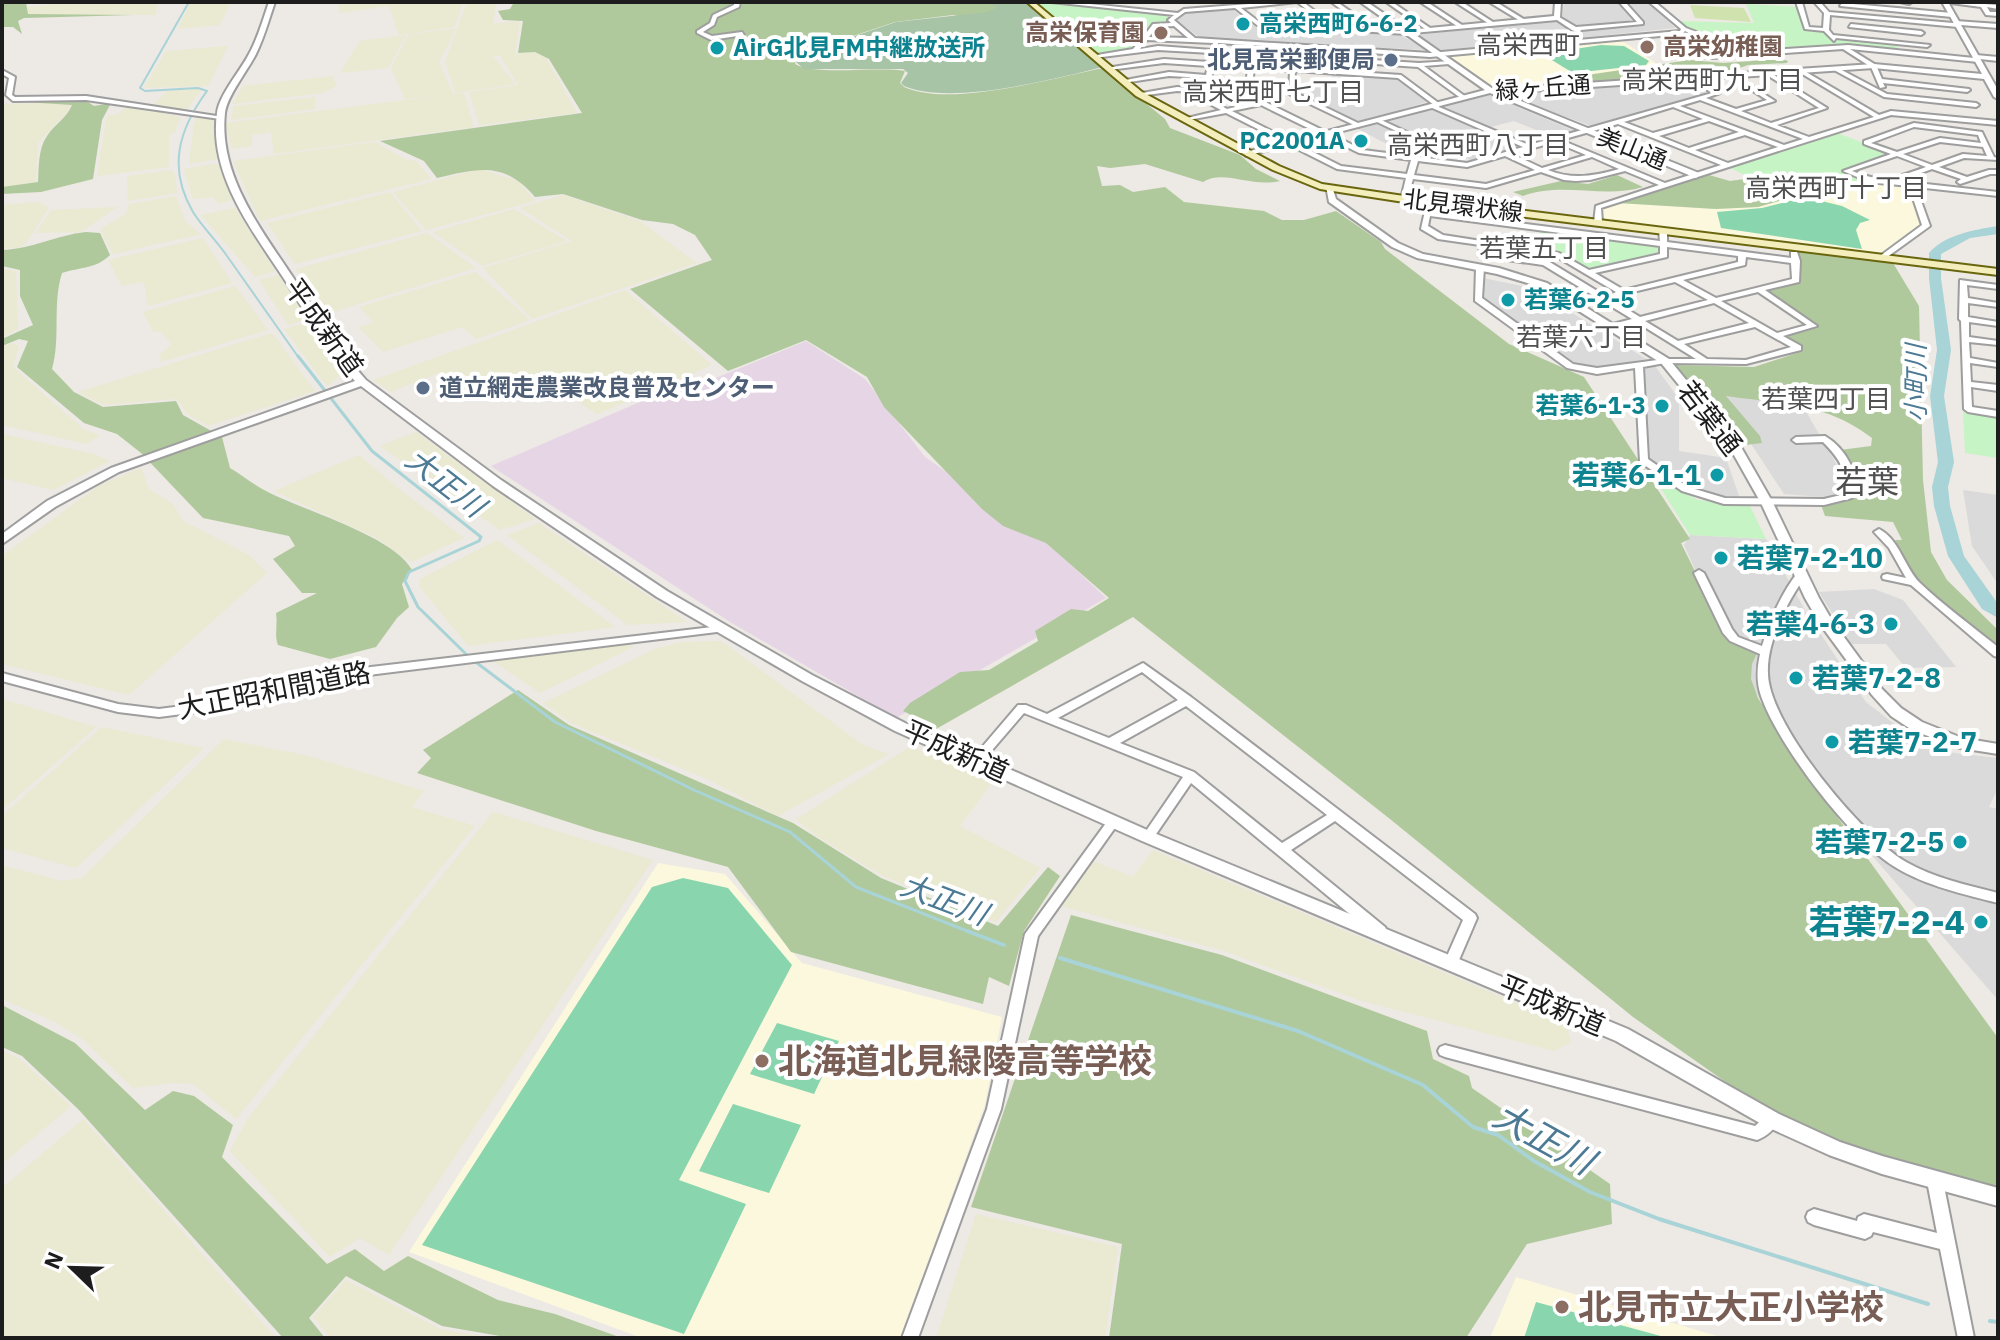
<svg xmlns="http://www.w3.org/2000/svg" width="2000" height="1340" font-family="'IBM Plex Sans','Noto Sans JP',sans-serif">
<style>
.residential{fill:#dbdada}
.industrial{fill:#e6d6e5}
.education{fill:#fcf8de}
.farmland{fill:#eae9d1}
.grass{fill:#d0e3ae}
.forest{fill:#b0c99c}
.cemetery{fill:#a7c4a7}
.park{fill:#c7f4c4}
.pitch{fill:#89d5ad}
.lines{fill:none;stroke-linecap:round;stroke-linejoin:round}
.stream-far2{stroke:#a8d3d7;stroke-width:2}
.stream-far1{stroke:#a8d3d7;stroke-width:3}
.stream{stroke:#a8d3d7;stroke-width:4}
.river{fill:#a8d3d7;fill-rule:evenodd}
.minor-casing{stroke:#9e9e9e;stroke-width:4}
.tertiary-casing{stroke:#9e9e9e;stroke-width:4}
.secondary-casing{stroke:#69660f;stroke-width:4}
.minor{fill:#fff;fill-rule:evenodd}
.tertiary{fill:#fff;fill-rule:evenodd}
.secondary{fill:#f3eebc;fill-rule:evenodd}
.culture-dot{fill:#0f9aa8;stroke:#fff;stroke-width:3}
.education-dot{fill:#8d6e63;stroke:#fff;stroke-width:3}
.service-dot{fill:#5c6f8a;stroke:#fff;stroke-width:3}
.labels{text-anchor:middle;stroke-width:8;stroke-linejoin:round;paint-order:stroke}
.far-culture-label{font-size:24px;font-weight:bold;fill:#0d838f;stroke:#fff;text-anchor:start}
.far-education-label{font-size:24px;font-weight:bold;fill:#785e54;stroke:#fff;text-anchor:end}
.far-service-label{font-size:24px;font-weight:bold;fill:#4e5e75;stroke:#fff;text-anchor:end}
.far-street-label{font-size:24px;fill:#1d1d1d;stroke:#fff}
.far-quarter-label{font-size:26px;fill:#505050;stroke:#fff}
.far-neighbourhood-label{font-size:26px;fill:#505050;stroke:#fff}
.far-water-label{font-size:26px;font-style:italic;fill:#4c7a94;stroke:#fff}
.street-label{font-size:28px;fill:#1d1d1d;stroke:#fff}
.culture-label{font-size:28px;font-weight:bold;fill:#0d838f;stroke:#fff;text-anchor:end}
.water-label{font-size:30px;font-style:italic;fill:#4c7a94;stroke:#fff}
.quarter-label{font-size:32px;fill:#505050;stroke:#fff}
.near-culture-label{font-size:34px;font-weight:bold;fill:#0d838f;stroke:#fff;text-anchor:end}
.near-education-label{font-size:34px;font-weight:bold;fill:#785e54;stroke:#fff;text-anchor:start}
.near-water-label{font-size:36px;font-style:italic;fill:#4c7a94;stroke:#fff}
</style>
<rect width="100%" height="100%" fill="#ede9e4"/>
<g class="residential">
<polygon points="1568,2 1647,3 1653,5 1675,28 1445,52 1415,35 1562,20 1564,3"/>
<polygon points="1232,9 1252,24 1399,34 1426,50 1200,38 1176,20 1184,13"/>
<polygon points="1332,73 1397,78 1427,102 1356,123 1294,93 1294,82 1327,84 1331,82"/>
<polygon points="1686,81 1694,82 1706,93 1591,126 1506,95 1508,92"/>
<polygon points="1489,95 1575,131 1553,137 1514,121 1483,129 1520,146 1470,160 1443,148 1454,144 1423,129 1404,134 1423,143 1419,154 1402,152 1358,129"/>
<polygon points="1483,278 1527,287 1542,294 1646,359 1596,369 1574,365 1481,298"/>
<polygon points="1655,366 1679,399 1679,451 1726,458 1740,499 1706,495 1681,484 1650,465 1643,454 1644,367"/>
<polygon points="1719,395 1801,403 1837,465 1843,495 1836,498 1784,494"/>
<polygon points="1963,490 1998,495 1998,584 1972,546"/>
<polygon points="1690,535 1766,539 1806,612 1866,702 1915,740 1954,753 1998,758 1998,788 1989,807 1998,809 1998,1000 1862,844 1808,775 1758,696 1726,638 1684,545"/>
<polygon points="1874,589 1903,600 1956,667 1906,668 1886,644 1851,644 1819,592"/>
</g>
<polygon class="industrial" points="806,341 865,379 925,457 1046,541 1106,598 896,718 730,622 491,466 684,383 701,384"/>
<g class="education">
<polygon points="1618,38 1680,79 1491,91 1438,54"/>
<polygon points="1867,181 1908,186 1922,225 1880,254 1603,220 1603,208 1618,203 1716,209 1758,207 1816,190 1824,195"/>
<polygon points="658,863 725,874 802,963 1002,1017 985,1105 900,1338 642,1338 409,1252"/>
<polygon points="1516,1277 1724,1338 1490,1338"/>
</g>
<g class="farmland">
<polygon points="65,2 111,2 157,4 156,15 28,14 28,7"/>
<polygon points="190,2 230,2 220,25 178,29"/>
<polygon points="338,2 420,3 463,2 455,27 399,35 389,6 339,13"/>
<polygon points="467,2 509,2 496,4 493,24 520,21 515,54 534,52 546,58 577,113 479,125 469,92 518,85 500,55 493,56 515,84 455,93 445,62"/>
<polygon points="456,29 439,62 453,94 464,93 474,127 274,154 271,132 252,135 252,146 232,149 225,123 445,95 405,99 391,68 409,34"/>
<polygon points="406,35 388,68 340,73 360,41"/>
<polygon points="228,46 208,86 144,88 166,51"/>
<polygon points="333,76 336,86 322,93 232,104 243,86"/>
<polygon points="197,89 201,90 186,111 152,107 167,91"/>
<polygon points="315,97 315,109 231,120 234,106"/>
<polygon points="48,103 71,105 67,112 38,143 36,182 2,187 2,104"/>
<polygon points="129,105 180,117 175,132 169,134 169,167 97,176 106,120 108,115 117,115"/>
<polygon points="198,116 214,118 218,159 189,164 194,123"/>
<polygon points="375,142 407,160 416,161 431,179 260,221 233,161"/>
<polygon points="213,164 219,165 232,200 219,204 213,197 193,199 184,169"/>
<polygon points="480,169 518,181 535,201 426,230 393,192"/>
<polygon points="171,170 175,174 177,193 128,201 127,176"/>
<polygon points="390,192 422,231 295,264 267,223"/>
<polygon points="563,195 640,221 697,263 532,319 483,268 572,241 520,208"/>
<polygon points="176,196 185,221 201,234 113,254 100,229 126,214 129,204"/>
<polygon points="37,202 49,207 27,242 21,247 2,249 2,205"/>
<polygon points="117,207 81,232 36,233 51,210"/>
<polygon points="235,208 275,271 255,277 201,215"/>
<polygon points="514,209 567,241 482,266 433,232"/>
<polygon points="427,233 476,268 326,314 296,269"/>
<polygon points="203,238 232,283 148,306 144,282 122,286 108,260"/>
<polygon points="2,269 16,271 18,329 2,337"/>
<polygon points="476,272 530,320 476,339 462,327 383,352 358,327 374,322 359,307"/>
<polygon points="278,275 307,319 288,325 259,280"/>
<polygon points="235,286 268,330 161,362 160,354 172,344 161,332 153,331 143,312"/>
<polygon points="625,290 712,365 597,414 539,377 481,400 441,372 391,392 373,380"/>
<polygon points="302,324 308,324 342,374 327,386 284,329"/>
<polygon points="272,333 315,391 208,426 187,414 179,401 173,399 104,405 78,392"/>
<polygon points="11,343 19,346 13,367 83,429 100,435 87,444 2,425 2,347"/>
<polygon points="416,432 535,519 500,530 380,446"/>
<polygon points="2,434 94,454 110,461 53,490 2,478"/>
<polygon points="359,455 399,489 464,538 411,562 375,537 274,491"/>
<polygon points="141,468 149,489 173,504 183,521 249,555 267,573 129,695 2,664 2,556 100,485"/>
<polygon points="539,523 687,622 628,625 507,535"/>
<polygon points="497,540 615,627 468,646 419,586 420,579"/>
<polygon points="721,641 863,745 889,754 778,816 705,778 571,723 543,703 655,649 681,642"/>
<polygon points="627,644 633,647 540,693 493,661"/>
<polygon points="2,699 96,727 2,810"/>
<polygon points="102,727 204,748 76,868 2,848 2,816"/>
<polygon points="224,739 309,756 424,791 412,807 475,826 236,1119 193,1084 172,1083 133,1088 81,1038 55,1022 2,999 2,865 61,881 82,878"/>
<polygon points="911,746 992,783 960,826 1040,868 996,922 883,876 815,835 796,819"/>
<polygon points="493,812 653,860 389,1255 360,1238 330,1257 230,1151 248,1118"/>
<polygon points="1153,850 1566,1024 1571,1042 1554,1051 1359,1000 1224,951 1061,906 1093,861 1133,877"/>
<polygon points="2,1050 20,1059 71,1106 2,1164"/>
<polygon points="83,1119 276,1338 2,1338 2,1188"/>
<polygon points="976,1214 1118,1247 1105,1338 936,1338"/>
<polygon points="346,1280 440,1329 492,1338 331,1338 313,1317"/>
</g>
<polygon class="grass" points="1690,5 1744,8 1751,22 1695,18"/>
<g class="forest">
<polygon points="2,2 26,2 28,14 133,15 24,18 18,21 22,34 13,27 2,27"/>
<path d="M514 2H992L1002 7 1010 25 953 15 895 22 808 51 797 57 795 64C814 76 878 66 905 71L900 83 904 87C949 108 1053 78 1103 68L1165 119 1170 128 1240 155 1256 169 1280 181C1251 188 1224 169 1203 182L1145 164 1110 168 1097 166 1102 186 1120 185 1133 192 1165 187 1184 202 1264 211 1282 220H1304L1336 211 1381 242 1385 249 1509 344 1584 377 1690 539 1681 543 1728 638 1758 651 1752 664 1751 679 1758 698 1809 778 1998 1038V1187L1910 1165 1777 1118 1633 1017 1390 819 1133 617 929 733 923 721 903 711 910 703 960 672 989 670 1038 641 1035 631 1071 609 1088 611 1109 598 1046 543 1003 526 982 509 884 407 867 377 806 340 728 371 630 289 712 260 695 235 673 224 642 220 563 194 535 197C504 161 479 168 437 178L424 161 380 141 582 113 549 59 535 52 518 53 523 21 503 20 498 11 510 9Z"/>
<polygon points="1770,55 1788,61 1787,63 1748,65 1726,73 1711,72 1579,84 1566,78 1690,60 1723,63 1767,60 1764,56"/>
<path d="M76 98 90 99 88 102 94 106 111 103 102 120 93 179 41 192 2 194V187L38 182C39 167 38 149 47 136 54 125 67 118 72 105L24 102Z"/>
<path d="M1617 175 1643 187C1603 199 1562 181 1523 196L1513 192 1561 181 1588 184Z"/>
<polygon points="1709,175 1730,181 1751,178 1866,182 1834,195 1819,193 1800,195 1758,207 1716,209 1618,203"/>
<path d="M86 232 100 233 110 255C96 269 80 267 62 273 52 305 61 338 52 369L74 392 103 407 176 401 183 415 222 437 230 468C242 475 254 485 266 491 302 510 394 536 412 570L402 584 409 607 397 618 376 647 330 659 278 645C274 635 278 625 276 613L317 593H302L273 559 295 546 289 536 203 518 141 453 117 434 84 423 17 367 28 341 19 339 2 346V339L33 325 20 296V270L2 266V250C32 249 57 235 86 232Z"/>
<path d="M1797 249 1893 263 1919 306 1923 480 1931 552 1947 580 1998 630V657L1915 581 1895 540H1902L1893 522 1825 516 1820 502 1850 500C1863 482 1853 466 1840 450L1871 446 1872 438C1825 402 1782 404 1726 396L1760 436 1762 443 1746 445 1735 440 1674 365 1754 367 1803 351 1784 337 1817 328 1766 291 1801 280Z"/>
<polygon points="518,690 569,725 793,823 881,878 998,926 1048,867 1060,876 1024,931 1009,986 989,977 983,1004 791,952 728,867 596,831 417,773 431,758 423,750"/>
<polygon points="1071,915 1222,955 1427,1031 1433,1059 1469,1076 1472,1088 1610,1184 1612,1224 1527,1244 1466,1338 1109,1338 1122,1244 971,1207"/>
<polygon points="2,1005 75,1043 145,1110 173,1091 194,1096 233,1125 222,1157 327,1264 355,1249 384,1271 408,1256 498,1300 555,1314 622,1338 512,1338 442,1326 346,1276 309,1318 325,1338 283,1338 79,1110 22,1056 2,1047"/>
</g>
<path class="cemetery" d="M986 2H1027L1103 67C1053 79 951 106 904 86L901 83 908 73 903 69H804L795 61 808 52 896 22 988 12 997 7Z"/>
<g class="park">
<polygon points="1036,2 1171,15 1164,22 1152,24 1132,50 1096,54"/>
<polygon points="1746,4 1801,7 1807,28 1826,30 1832,36 1895,42 1900,52 1848,47 1695,55 1669,41 1696,34 1684,29 1678,21 1754,23"/>
<path d="M1837 133 1894 154 1844 170 1867 181 1824 195 1816 191C1786 200 1757 180 1730 168Z"/>
<polygon points="1540,231 1658,246 1659,253 1588,269 1561,253 1537,250"/>
<polygon points="1963,412 1998,417 1998,458 1965,453"/>
<polygon points="1653,476 1698,500 1750,506 1766,539 1690,535"/>
</g>
<g class="pitch">
<polygon points="1601,45 1624,46 1649,61 1646,65 1573,73 1542,54"/>
<polygon points="1805,197 1842,206 1870,220 1860,223 1856,230 1862,249 1721,228 1717,212 1762,208"/>
<polygon points="683,878 728,888 792,965 679,1180 746,1204 684,1334 422,1245 652,887"/>
<polygon points="777,1023 839,1041 814,1094 750,1074"/>
<polygon points="733,1104 801,1125 769,1193 699,1171"/>
<polygon points="1536,1302 1668,1338 1524,1338"/>
</g>
<g class="lines">
<path class="stream-far2" d="M189 2 140 88 145 91 198 88 207 91C179 129 167 168 193 212 203 228 217 241 227 256 251 290 275 324 299 358"/>
<polyline class="stream-far1" points="298,356 372,451 481,537 479,541 409,572 405,581 418,607 469,657 555,722 694,790 790,832 856,887 972,933"/>
<g class="stream">
<polyline points="967,931 1004,945"/>
<polyline points="1060,958 1298,1031 1423,1085 1473,1127 1498,1135 1534,1161 1590,1192 1659,1219 1928,1304"/>
<polyline points="1990,1321 1998,1322"/>
</g>
<path class="river" d="M1998 226V234L1970 238 1941 254V278L1951 350 1944 396 1954 462 1948 487 1950 506 1964 556 1998 604V618L1982 609 1948 556 1934 506 1932 487 1938 462 1930 396 1937 350 1929 278V253C1946 234 1974 230 1998 226Z"/>
<defs>
<g id="minor">
<polygon points="734,2 740,2 739,7 717,17 714,25 703,32 712,36 742,32 744,35 711,40 697,33 697,31 710,23 713,15 734,5"/>
<path d="M1051 2H1070L1178 13 1184 9 1275 2H1297L1241 8 1258 21 1328 26 1297 2H1303L1335 26 1367 28 1331 2H1337L1374 28 1409 32 1406 34 1257 25 1235 8 1185 12 1174 20 1195 38 1430 53 1680 31 1681 29 1649 2H1655L1686 28 1699 33V35L1674 41 1696 53 1711 54 1848 45 1974 58 1976 55 1998 57V61L1980 59 1978 62 1850 49 1876 65 1882 79 1969 89 1970 90 1967 92 1883 83 1885 87 1880 88 1871 67 1843 49 1711 58 1693 56 1666 41 1691 34 1685 31 1682 34 1430 57 1218 43 1217 50 1419 63 1451 61 1449 64 1424 66 1466 97V99H1462L1418 67 1216 53 1215 63 1290 67V63L1293 61 1296 63V68L1401 75 1440 104 1439 107 1529 145 1712 93 1691 79V77L1693 76 1720 93 1706 98 1736 109 1767 100 1728 75 1733 74 1775 101 1741 111 1771 123 1819 108 1764 73 1769 72 1827 108 1777 125 1809 137 1874 117 1799 72 1798 71 1801 69 1879 115 1891 111 1998 121V125L1891 115 1601 208 1602 222 1598 224 1594 222 1596 206 1659 185 1625 171 1590 180 1576 181 1564 180 1541 172 1486 188 1413 179 1407 199 1404 201 1401 199 1406 178 1337 169 1226 113 1183 121V119L1221 110 1202 100V93L1177 91 1139 96 1136 94 1177 87 1203 89 1205 78 1169 76 1123 83 1120 81 1169 72 1206 75 1208 66 1164 63 1109 70 1106 68 1164 59 1209 62 1211 53 1158 50 1094 58 1091 56 1133 49 1144 36H1130L1128 33 1147 32 1153 24 1171 23 1168 20 1174 15ZM1174 26 1188 38 1149 37 1157 27ZM1147 40 1213 43 1212 50 1158 46 1140 49ZM1214 66 1248 68 1245 96 1256 102 1227 109 1207 98ZM1254 68 1290 71 1289 94 1358 127 1361 125 1360 124 1294 92 1295 71 1398 78 1434 105H1430V107L1487 132 1440 145 1433 144 1379 119H1375V121L1432 148 1440 149 1493 134 1523 147 1467 163 1363 150 1251 95ZM1700 100 1803 139 1784 145 1680 106ZM1261 105 1359 153 1411 160 1407 174 1341 166 1232 111ZM1673 107 1703 119 1653 133 1624 122ZM1709 121 1739 132 1689 148 1659 136ZM1618 124 1721 165 1665 183 1561 140ZM1745 135 1778 147 1728 163 1695 150ZM1555 142 1586 155 1542 168 1512 154ZM1505 156 1535 170 1486 184 1414 175 1418 161 1467 167ZM1592 157 1619 169C1595 176 1572 180 1548 170Z"/>
<polygon points="1386,2 1392,2 1433,30 1428,31"/>
<polygon points="1420,2 1427,2 1465,27 1460,28"/>
<polygon points="1455,2 1462,2 1496,24 1491,25"/>
<polygon points="1489,2 1496,2 1527,21 1522,22"/>
<polygon points="1619,2 1625,2 1643,22 1643,24 1581,30 1579,33 1572,30 1554,18 1559,17 1576,27 1637,22"/>
<polygon points="1796,2 1802,2 1809,27 1823,28 1824,13 1814,2 1820,2 1829,12 1953,23 1956,21 1998,24 1998,28 1961,25 1958,27 1830,15 1829,30 1833,35 1930,45 1927,47 1836,38 1834,41 1824,31 1805,29"/>
<polygon points="1900,2 1912,2 1909,4"/>
<polygon points="1943,2 1979,4 1978,2 1984,2 1985,4 1998,5 1998,9 1987,7 1990,12 1998,12 1998,16 1986,15 1981,7"/>
<polygon points="1842,3 1952,13 1955,15 1952,17 1840,6"/>
<polygon points="1851,24 1921,31 1924,33 1921,35 1849,27"/>
<polygon points="1836,67 1887,94 1976,103 1979,105 1976,107 1884,97 1834,70 1834,68"/>
<polygon points="2,70 15,77 12,95 15,97 86,96 223,117 220,119 86,100 13,101 6,95 9,78 2,74"/>
<path d="M1914 123 1982 132 1994 157 1998 158V160L1964 158 1939 167 1967 177 1989 170H1998V174H1990L1960 184 1957 182 1961 179 1932 169 1899 181 1998 192V196L1916 187 1930 226 1883 260H1880V256L1922 225 1909 186 1869 182 1843 171 1891 154 1864 144V141ZM1914 127 1978 135 1981 143 1940 138 1897 152 1871 143ZM1940 142 1983 147 1987 156 1963 154 1932 165 1903 154ZM1897 156 1926 167C1894 178 1886 184 1852 171Z"/>
<path d="M1430 200 1433 202 1431 212 1660 241 1659 230 1663 228 1667 230V242L1791 258V252H1797L1800 261 1799 282 1765 290 1817 326 1783 336 1801 346V350L1746 364 1665 363 1643 367 1648 459 1688 487 1725 498 1824 499 1845 494C1850 473 1837 456 1823 442L1796 443 1792 440 1796 437 1825 436C1845 448 1862 475 1852 498L1824 505 1724 504 1682 491 1640 462 1635 368 1597 374 1567 368 1475 301 1476 268 1480 266 1484 268 1482 298 1573 364 1597 368 1665 359H1696L1638 323 1609 329V325L1632 319 1543 265 1479 256 1480 245 1438 239 1421 229 1427 202ZM1430 216 1660 246V254L1589 270 1559 253 1443 235 1428 226ZM1487 246 1557 257 1616 292 1612 294 1616 296 1675 282 1708 300 1640 317 1548 261 1486 252ZM1667 247 1738 256V262L1624 290 1595 273 1667 257ZM1746 257 1791 263 1792 279 1716 298 1683 280 1745 265ZM1758 292 1807 325 1777 333 1721 301ZM1714 303 1749 323 1678 341 1645 321ZM1755 327 1791 347 1746 360 1707 359 1684 344Z"/>
<polygon points="1960,280 1998,285 1998,289 1967,285 1968,298 1998,303 1998,307 1968,303 1968,317 1998,322 1998,326 1969,322 1969,337 1998,341 1998,345 1969,342 1970,358 1998,363 1998,367 1970,363 1971,382 1998,385 1998,391 1971,387 1972,407 1998,411 1998,417 1968,412 1964,409 1961,321 1959,319"/>
<path d="M1879 529C1900 540 1904 567 1920 583 1944 606 1972 626 1998 647V657L1994 656 1911 585 1883 579 1882 577 1883 575 1887 574 1906 578 1889 548 1874 532Z"/>
<path d="M1699 570 1704 573 1732 629 1738 637 1762 646C1770 619 1781 594 1798 572H1806L1807 574C1788 600 1766 642 1768 674 1769 725 1863 837 1906 862 1934 878 1967 885 1998 893V903C1963 894 1926 886 1895 867 1850 840 1778 745 1761 696 1756 681 1757 668 1760 654L1730 641 1723 633 1694 573Z"/>
<polygon points="721,626 725,627 726,629 725,631 328,680 205,711 159,717 118,712 2,681 2,673 118,704 159,709 205,703 328,672"/>
<path d="M1143 663 1191 697 1475 914 1477 918 1456 967 1451 969 1446 967 1444 963 1463 920 1335 821 1291 850 1385 927 1387 931 1385 935 1380 936 1375 935 1191 783 1152 840 1148 842 1144 840 1142 837 1144 834 1183 777 1024 713 981 763H973L971 760 1018 705H1026L1047 714ZM1142 672 1178 700 1109 738 1058 718ZM1186 706 1327 815 1282 843 1194 772 1120 743Z"/>
<polygon points="1113,817 1117,819 1119,822 1117,825 1038,936 1001,1109 918,1338 902,1338 987,1109 1025,934 1109,819"/>
<path d="M1445 1045 1755 1126 1767 1115 1772 1113 1777 1115 1779 1120C1776 1128 1766 1137 1757 1140L1445 1057 1440 1055 1438 1051 1440 1047Z"/>
<polygon points="1935,1174 1940,1176 1943,1181 1974,1338 1958,1338 1940,1249 1873,1232 1871,1236 1865,1239 1814,1225 1808,1222 1806,1217 1808,1212 1814,1209 1857,1221 1858,1217 1864,1214 1937,1233 1927,1181 1930,1176"/>
</g>
<g id="tertiary">
<path d="M269 2H275C269 19 264 38 256 54 248 70 227 96 225 113 218 178 265 234 298 285 319 318 340 351 366 380L501 480 667 591 812 675 905 723 1154 833 1628 1029 1779 1114 1840 1142 1882 1156 1998 1188V1206L1882 1174 1829 1155 1765 1126 1616 1041 1142 841 895 731 802 681 657 597 493 486 361 386 119 472 55 507 2 544V534L47 501 111 468 355 381C329 352 309 318 288 285 256 235 208 177 217 113 219 95 241 70 249 54 258 38 263 19 269 2Z"/>
<polygon points="1360,2 1367,2 1408,30 1554,16 1555,2 1561,2 1560,18 1557,20 1413,33 1493,89 1874,64 1982,74 1942,2 1948,2 1998,90 1998,99 1994,97 1984,79 1874,68 1501,93 1699,173 1700,175 1696,178 1490,93 1246,156 1246,152 1485,90"/>
<polygon points="1326,186 1332,186 1336,199 1398,243 1423,254 1499,268 1547,283 1669,359 1741,447 1773,503 1819,598 1833,622 1882,689 1901,708 1922,722 1962,738 1998,744 1998,754 1960,748 1912,730 1891,716 1872,695 1820,624 1805,598 1761,503 1730,448 1661,363 1541,287 1497,274 1417,258 1392,247 1329,202"/>
</g>
<polygon id="secondary" points="1027,2 1034,2 1142,92 1279,166 1322,184 1404,196 1998,269 1998,275 1404,202 1320,189 1273,170 1136,96"/>
</defs>
<use href="#minor" class="minor-casing"/>
<use href="#tertiary" class="tertiary-casing"/>
<use href="#secondary" class="secondary-casing"/>
<use href="#minor" class="minor"/>
<use href="#tertiary" class="tertiary"/>
<use href="#secondary" class="secondary"/>
</g>
<g class="culture-dot">
<circle cx="1243" cy="24" r="8"/>
<circle cx="717" cy="48" r="8"/>
<circle cx="1361" cy="141" r="8"/>
<circle cx="1508" cy="300" r="8"/>
<circle cx="1662" cy="406" r="8"/>
<circle cx="1717" cy="475" r="8"/>
<circle cx="1721" cy="558" r="8"/>
<circle cx="1891" cy="624" r="8"/>
<circle cx="1796" cy="678" r="8"/>
<circle cx="1832" cy="742" r="8"/>
<circle cx="1960" cy="842" r="8"/>
<circle cx="1981" cy="922" r="8"/>
</g>
<g class="education-dot">
<circle cx="1161" cy="33" r="8"/>
<circle cx="1647" cy="47" r="8"/>
<circle cx="762" cy="1061" r="8"/>
<circle cx="1562" cy="1307" r="8"/>
</g>
<g class="service-dot">
<circle cx="1391" cy="60" r="8"/>
<circle cx="423" cy="388" r="8"/>
</g>
<g class="labels">
<g class="far-culture-label">
<text x="1259" y="32">高栄西町6-6-2</text>
<text x="733" y="56">AirG北見FM中継放送所</text>
<text x="1345" y="149" text-anchor="end">PC2001A</text>
<text x="1524" y="308">若葉6-2-5</text>
<text x="1646" y="414" text-anchor="end">若葉6-1-3</text>
</g>
<g class="far-education-label">
<text x="1145" y="41">高栄保育園</text>
<text x="1663" y="55" text-anchor="start">高栄幼稚園</text>
</g>
<g class="far-service-label">
<text x="1375" y="68">北見高栄郵便局</text>
<text x="439" y="396" text-anchor="start">道立網走農業改良普及センター</text>
</g>
<g class="far-street-label">
<text transform="translate(1543 88) rotate(-4)" y="8">緑ヶ丘通</text>
<text transform="translate(1632 149) rotate(22)" y="8">美山通</text>
<text transform="translate(1463 206) rotate(7)" y="8">北見環状線</text>
</g>
<g class="far-quarter-label">
<text x="1528" y="54">高栄西町</text>
</g>
<g class="far-neighbourhood-label">
<text x="1712" y="89">高栄西町九丁目</text>
<text x="1273" y="101">高栄西町七丁目</text>
<text x="1478" y="154">高栄西町八丁目</text>
<text x="1836" y="197">高栄西町十丁目</text>
<text x="1544" y="257">若葉五丁目</text>
<text x="1581" y="346">若葉六丁目</text>
<text x="1826" y="408">若葉四丁目</text>
</g>
<g class="far-water-label">
<text transform="translate(1916 383) rotate(-90)" y="9">小町川</text>
</g>
<g class="street-label">
<text transform="translate(324 327) rotate(54)" y="10">平成新道</text>
<text transform="translate(1710 418) rotate(52)" y="10">若葉通</text>
<text transform="translate(274 690) rotate(-11)" y="10">大正昭和間道路</text>
<text transform="translate(956 751) rotate(24)" y="10">平成新道</text>
<text transform="translate(1552 1005) rotate(23)" y="10">平成新道</text>
</g>
<g class="culture-label">
<text x="1701" y="485">若葉6-1-1</text>
<text x="1737" y="568" text-anchor="start">若葉7-2-10</text>
<text x="1875" y="634">若葉4-6-3</text>
<text x="1812" y="688" text-anchor="start">若葉7-2-8</text>
<text x="1848" y="752" text-anchor="start">若葉7-2-7</text>
<text x="1944" y="852">若葉7-2-5</text>
</g>
<g class="water-label">
<text transform="translate(445 483) rotate(38)" y="10">大正川</text>
<text transform="translate(944 900) rotate(21)" y="10">大正川</text>
</g>
<g class="quarter-label">
<text x="1867" y="493">若葉</text>
</g>
<g class="near-culture-label">
<text x="1965" y="934">若葉7-2-4</text>
</g>
<g class="near-education-label">
<text x="778" y="1073">北海道北見緑陵高等学校</text>
<text x="1578" y="1319">北見市立大正小学校</text>
</g>
<g class="near-water-label">
<text transform="translate(1544 1138) rotate(29)" y="13">大正川</text>
</g>
</g>
<rect width="2000" height="1340" fill="none" stroke="#1d1d1d" stroke-width="8"/>
<g transform="translate(72 1268) rotate(293)" stroke="#ffffff" stroke-width="6" paint-order="stroke">
<path d="M0-6L14 30L0 20L-14 30Z" fill="#1d1d1d"/>
<text y="-12" font-size="22" font-weight="bold" text-anchor="middle" fill="#1d1d1d">N</text>
</g>
</svg>
